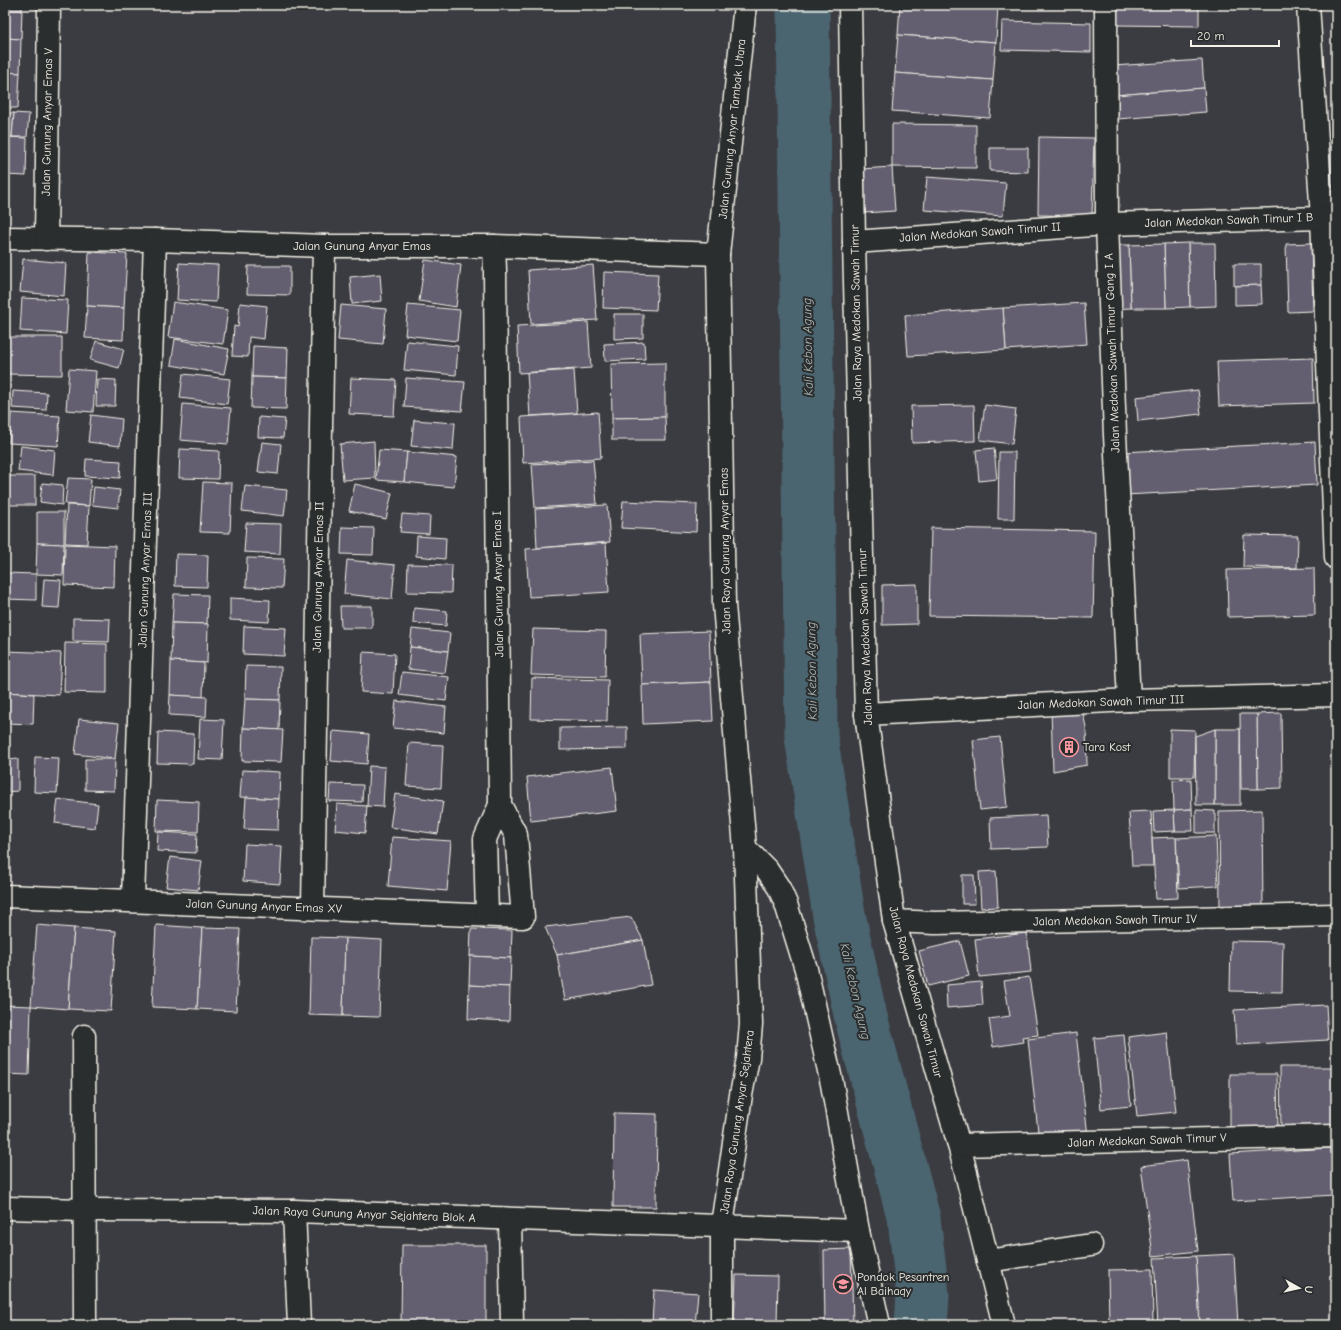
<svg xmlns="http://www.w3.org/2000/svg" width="1341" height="1330" font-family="'Comic Neue',sans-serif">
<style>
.built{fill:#474650}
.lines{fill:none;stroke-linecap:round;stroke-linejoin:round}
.river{stroke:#4b656f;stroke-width:53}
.building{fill:#645f71;stroke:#f4f1e8}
.minor-casing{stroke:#f4f1e8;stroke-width:25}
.minor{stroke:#2a2d2e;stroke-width:22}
.labels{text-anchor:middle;stroke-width:4;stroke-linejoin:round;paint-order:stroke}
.street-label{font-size:12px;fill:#f4f1e8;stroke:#2a2d2e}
.poi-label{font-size:12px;fill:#f4f1e8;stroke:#2a2d2e;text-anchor:start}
.water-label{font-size:13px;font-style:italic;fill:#b0b9b8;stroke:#2a2d2e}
</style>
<rect width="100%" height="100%" fill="#3b3c42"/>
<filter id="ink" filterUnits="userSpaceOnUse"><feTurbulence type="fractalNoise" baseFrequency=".025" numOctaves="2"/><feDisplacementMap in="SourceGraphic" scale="8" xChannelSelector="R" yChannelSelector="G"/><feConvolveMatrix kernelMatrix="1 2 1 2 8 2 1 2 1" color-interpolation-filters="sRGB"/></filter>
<g filter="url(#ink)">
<polygon class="built" points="858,1241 870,1325 824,1325 819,1243"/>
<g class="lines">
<polyline class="river" points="803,5 811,736 839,915 860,1014 914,1219 923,1295 921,1325"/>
</g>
<g class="building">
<rect x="5" y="5" width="17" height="5"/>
<polygon points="900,5 998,5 996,42 898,35"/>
<polygon points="1117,5 1199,5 1199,26 1116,25"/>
<polygon points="5,10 22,10 21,39 5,38"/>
<polygon points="1002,21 1091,23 1091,52 1001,50"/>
<polygon points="898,35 996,42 993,80 895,73"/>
<polygon points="5,38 21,39 20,73 5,72"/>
<polygon points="1202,60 1204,88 1115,95 1113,66"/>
<polygon points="5,72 20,73 18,108 5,108"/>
<polygon points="895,73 993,80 990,118 892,111"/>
<polygon points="1204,88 1206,112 1117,119 1115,95"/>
<polygon points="5,113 14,113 12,137 5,137"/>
<polygon points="14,113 29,114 27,137 12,137"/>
<polygon points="892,124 976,125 976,168 892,167"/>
<polygon points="5,137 27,138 26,176 5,175"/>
<polygon points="1039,137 1094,138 1092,216 1038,215"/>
<polygon points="1336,146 1336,193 1333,193 1327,147"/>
<polygon points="990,148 1028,148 1028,172 990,171"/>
<polygon points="892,167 895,211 864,213 861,169"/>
<polygon points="927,177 1006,183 1003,216 924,210"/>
<polygon points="1188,243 1215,243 1216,306 1190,307"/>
<polygon points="1188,243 1190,307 1166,308 1164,244"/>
<polygon points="1311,243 1313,311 1288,312 1286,244"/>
<polygon points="1164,244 1166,308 1131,308 1129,245"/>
<polygon points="1112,245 1129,245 1131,308 1113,309"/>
<polygon points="89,252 127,254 124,308 87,306"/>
<polygon points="23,259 66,263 64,296 20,292"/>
<polygon points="425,260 461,265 456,307 419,301"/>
<polygon points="179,263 218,265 216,302 177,300"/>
<polygon points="1234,264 1261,264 1261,285 1234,286"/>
<polygon points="593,265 597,320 531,324 528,270"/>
<polygon points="248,266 290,266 290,295 247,294"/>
<polygon points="604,272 658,274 656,310 603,308"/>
<polygon points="380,274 382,301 352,304 350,277"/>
<polygon points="1261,285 1262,304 1235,305 1235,286"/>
<polygon points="22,298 68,300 66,334 20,331"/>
<polygon points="173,302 228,310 223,344 168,337"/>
<polygon points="240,303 267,306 264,339 249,337 248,357 232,356 234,326 238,327"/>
<polygon points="1084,303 1087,344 1006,350 1003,308"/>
<polygon points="341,305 386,309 383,344 338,340"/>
<polygon points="408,305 460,310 457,341 405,335"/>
<polygon points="87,306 124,308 123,340 85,338"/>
<polygon points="1003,308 1006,350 908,356 905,315"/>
<polygon points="614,314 643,314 643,338 614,339"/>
<polygon points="588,322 591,368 519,373 517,326"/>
<polygon points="5,337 62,337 62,375 5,374"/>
<polygon points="175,339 229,349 224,374 171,365"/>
<polygon points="96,341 124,349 119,368 90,360"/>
<polygon points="407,341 458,346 456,375 404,370"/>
<polygon points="644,342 645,359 605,361 604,344"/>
<polygon points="253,346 288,348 287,378 252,377"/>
<polygon points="1313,358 1314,403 1219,406 1217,361"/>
<polygon points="665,363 665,417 612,418 611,364"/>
<polygon points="69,369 96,371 93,412 66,410"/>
<polygon points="574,370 577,413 530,416 527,373"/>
<polygon points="183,374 230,379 227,404 180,398"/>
<polygon points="252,377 287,378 286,409 251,408"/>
<polygon points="351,378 396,380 394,416 349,414"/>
<polygon points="406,378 465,382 462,411 404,407"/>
<polygon points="97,379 116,380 115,406 96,406"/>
<polygon points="1198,390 1201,414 1138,421 1136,397"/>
<polygon points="13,391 47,393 46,410 12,408"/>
<polygon points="183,404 231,408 228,444 180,440"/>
<polygon points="974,405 975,441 912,443 911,406"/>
<polygon points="985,405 1016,409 1012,444 980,440"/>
<polygon points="598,412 601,458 523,463 521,417"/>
<polygon points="11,413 60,416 58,446 9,443"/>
<polygon points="91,415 122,419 120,446 88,442"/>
<polygon points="259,417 285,419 283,438 258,437"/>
<polygon points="665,417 666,440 612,440 612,418"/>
<polygon points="414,420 455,423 453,450 411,446"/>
<polygon points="374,441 375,478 343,480 340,444"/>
<polygon points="262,442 281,444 278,474 258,472"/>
<polygon points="1315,442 1317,485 1125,495 1123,452"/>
<polygon points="21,446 55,450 53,475 18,471"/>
<polygon points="994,448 997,479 979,481 976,450"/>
<polygon points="180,449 219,451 218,479 179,478"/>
<polygon points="379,450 407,452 404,482 376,480"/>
<polygon points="407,452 457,457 454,487 404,482"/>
<polygon points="999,452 1015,452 1014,519 998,519"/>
<polygon points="86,459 121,461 120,478 85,476"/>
<polygon points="593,460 597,504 535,508 532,464"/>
<rect x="7" y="476" width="28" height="29"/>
<polygon points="68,478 91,479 89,506 65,504"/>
<polygon points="203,482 232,483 230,533 200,532"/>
<polygon points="42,483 63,485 62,505 40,502"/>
<polygon points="355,484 392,493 386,519 349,511"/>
<polygon points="245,486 287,490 284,516 242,511"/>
<polygon points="94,487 120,490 118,508 92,505"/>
<polygon points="623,501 697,504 696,532 621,528"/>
<polygon points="67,505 89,506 87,544 65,543"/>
<polygon points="607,505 610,542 537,548 535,509"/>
<polygon points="37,512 64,512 64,544 37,543"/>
<polygon points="402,514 430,516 429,534 400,532"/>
<polygon points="246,523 281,524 280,554 244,552"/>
<polygon points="342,527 374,528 373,555 341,554"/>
<polygon points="931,528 1095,531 1093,618 929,616"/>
<polygon points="1244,535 1298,536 1297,568 1243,567"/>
<polygon points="417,536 446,538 445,559 416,556"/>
<polygon points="37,543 64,544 63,575 36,574"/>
<polygon points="606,543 609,592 529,597 526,549"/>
<polygon points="65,544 115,546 114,587 64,585"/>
<polygon points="176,554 208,555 207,587 175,586"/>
<polygon points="247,558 284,559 282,588 246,587"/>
<polygon points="347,560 395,565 392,599 344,594"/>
<polygon points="408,564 452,565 451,593 407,592"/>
<polygon points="1314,568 1315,615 1228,617 1227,570"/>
<polygon points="5,573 36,574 36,600 5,599"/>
<polygon points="44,579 61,580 59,608 42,607"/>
<polygon points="917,584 917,624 882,625 882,585"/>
<polygon points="174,594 208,595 207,624 172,623"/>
<polygon points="230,598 270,600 269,622 230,620"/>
<polygon points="340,606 372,606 372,628 341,628"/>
<polygon points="414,608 447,611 446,626 413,623"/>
<polygon points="73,618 110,619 109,642 73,641"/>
<polygon points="172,623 208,624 207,663 171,661"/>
<polygon points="244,626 286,628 284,656 243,654"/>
<polygon points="412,629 450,633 448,651 410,647"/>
<polygon points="533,629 606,631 605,677 531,675"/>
<polygon points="709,631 711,682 642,685 640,634"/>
<polygon points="65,643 107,644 107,693 64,692"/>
<polygon points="410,647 448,651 445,673 408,669"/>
<polygon points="5,651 61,653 59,695 5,692"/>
<polygon points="363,652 395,654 393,694 361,692"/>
<polygon points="171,661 204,663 203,697 170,695"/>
<polygon points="246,666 281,667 280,700 245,699"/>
<polygon points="402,672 449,677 446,701 399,695"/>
<polygon points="532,678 608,680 607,721 531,719"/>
<polygon points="711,682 713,721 643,724 642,685"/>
<polygon points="5,692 34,694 33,724 5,723"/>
<polygon points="170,695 207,697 206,717 169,715"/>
<polygon points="245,699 280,700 279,730 243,728"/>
<polygon points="396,701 446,707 444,733 393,728"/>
<polygon points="1082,709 1086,727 1087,765 1053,771 1051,710"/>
<polygon points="1281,713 1282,788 1258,789 1257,714"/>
<polygon points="1240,714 1257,714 1258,789 1241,789"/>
<polygon points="79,719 119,723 115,759 75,754"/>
<polygon points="200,719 224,720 222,760 198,759"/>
<polygon points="627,727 627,749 560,750 560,728"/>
<polygon points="243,728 283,730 281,762 242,761"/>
<polygon points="1170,729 1195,730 1194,777 1170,777"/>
<rect x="1215" y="729" width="25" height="76"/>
<polygon points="1215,729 1215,805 1196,805 1195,736"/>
<polygon points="333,731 369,734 367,764 331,761"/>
<polygon points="158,732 194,734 193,764 157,763"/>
<polygon points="1000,737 1007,807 980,810 973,740"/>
<polygon points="409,743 443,745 441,788 406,786"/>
<polygon points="35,757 59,758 57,793 34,792"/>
<polygon points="18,759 18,791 5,792 5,760"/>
<polygon points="85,759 115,759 114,791 85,790"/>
<polygon points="369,766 385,767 383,807 367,806"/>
<polygon points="612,767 617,811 531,821 527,777"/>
<polygon points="242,770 280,772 279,799 240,797"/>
<polygon points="1191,779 1192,809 1174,810 1173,780"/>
<polygon points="330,784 363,785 362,802 329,801"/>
<polygon points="395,794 443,801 438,834 390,827"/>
<polygon points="246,797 279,799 278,830 244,829"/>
<polygon points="58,799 98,804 95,828 55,823"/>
<polygon points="157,800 199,802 198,832 156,831"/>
<polygon points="337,804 367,806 365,833 335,830"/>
<polygon points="1192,809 1193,831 1175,831 1174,810"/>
<polygon points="1174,810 1175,831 1154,832 1153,811"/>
<polygon points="1196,810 1215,811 1215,833 1196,833"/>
<polygon points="1262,810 1263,909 1220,909 1219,811"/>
<polygon points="1151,811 1153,866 1132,866 1129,812"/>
<polygon points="1046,815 1048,847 991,849 990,818"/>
<polygon points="158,832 197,834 196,853 157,851"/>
<polygon points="1216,836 1218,886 1179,888 1176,838"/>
<polygon points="392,837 451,841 447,891 388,886"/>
<polygon points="1174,837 1176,838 1178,898 1156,899 1152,838"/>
<polygon points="245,844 282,846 280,884 243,881"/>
<polygon points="170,857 202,861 198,890 166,887"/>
<polygon points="996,871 998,907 981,908 979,872"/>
<polygon points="962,875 974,875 975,904 962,904"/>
<polygon points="631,917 643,940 557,955 545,927"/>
<polygon points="37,925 74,928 68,1009 31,1006"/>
<polygon points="156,925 202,928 197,1009 152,1007"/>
<polygon points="74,928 116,931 111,1011 68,1009"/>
<polygon points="202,928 240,929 236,1011 197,1009"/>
<polygon points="471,929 512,930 511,958 470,956"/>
<polygon points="1027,933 1031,972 979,977 975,939"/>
<polygon points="311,937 345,938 343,1016 309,1015"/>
<polygon points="345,938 382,940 379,1017 343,1016"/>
<polygon points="643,940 651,985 565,1000 557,955"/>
<polygon points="960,941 969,976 928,986 919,951"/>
<polygon points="1231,941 1283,942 1282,992 1230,991"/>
<polygon points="470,956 511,958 510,987 469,985"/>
<polygon points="1029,977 1038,1035 1022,1037 1023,1042 993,1047 989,1019 1010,1016 1004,981"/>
<polygon points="981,982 983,1005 947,1008 946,985"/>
<polygon points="469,985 510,987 509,1021 468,1019"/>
<polygon points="5,1005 31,1006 29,1075 5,1074"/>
<polygon points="1326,1005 1328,1040 1236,1045 1234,1010"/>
<polygon points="1167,1032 1176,1112 1137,1116 1128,1037"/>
<polygon points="1076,1033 1088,1136 1039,1141 1028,1039"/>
<polygon points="1124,1035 1131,1106 1101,1109 1094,1038"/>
<polygon points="1280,1067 1335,1067 1335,1128 1281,1129"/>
<polygon points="1230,1074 1277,1074 1278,1132 1230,1132"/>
<polygon points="614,1113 657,1114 656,1207 613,1207"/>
<polygon points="1332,1148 1335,1195 1233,1201 1230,1154"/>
<polygon points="1187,1160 1198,1251 1153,1256 1141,1166"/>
<polygon points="402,1245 486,1245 486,1325 401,1325"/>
<polygon points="851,1249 853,1325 825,1325 824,1250"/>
<polygon points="1234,1254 1238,1325 1200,1325 1196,1256"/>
<polygon points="1196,1256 1200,1325 1158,1325 1154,1258"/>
<polygon points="1152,1269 1153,1325 1109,1325 1108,1270"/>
<polygon points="736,1275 778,1276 777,1325 734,1325"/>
<polygon points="654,1290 698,1293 695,1325 652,1323"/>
<polygon points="622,1321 651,1325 621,1325"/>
</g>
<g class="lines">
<defs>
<g id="minor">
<polyline points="850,5 854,242 866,714 894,921 959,1145 1004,1325"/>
<polyline points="1106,5 1107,224 1115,435 1129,700"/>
<polyline points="1308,5 1322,218 1336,558"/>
<polyline points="5,238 155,240 324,246 494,246 718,254"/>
<polyline points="46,239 49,5"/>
<polyline points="854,242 1107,224 1322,218 1336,216"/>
<polyline points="866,714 1129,700 1336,695"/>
<polyline points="745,848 767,870 779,888 786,904 806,969 832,1084 858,1231 879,1325"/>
<polyline points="5,896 523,917 516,835 500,805 495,270 494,246"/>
<polyline points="133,900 155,240"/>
<polyline points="313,908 324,246"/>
<polyline points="487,915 485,839 500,805"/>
<polyline points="894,921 935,923 1336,915"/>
<polyline points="84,1036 85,1325"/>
<polyline points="959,1145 1336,1136"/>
<polyline points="5,1208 84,1210 294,1211 858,1231"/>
<polyline points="294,1211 299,1325"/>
<polyline points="510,1220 512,1325"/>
<polyline points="988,1261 1091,1245"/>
<polyline points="722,1325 722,1225 741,1095 748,1058 751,1024 745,848 724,605 718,254 745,5"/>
</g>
</defs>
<use href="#minor" class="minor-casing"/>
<use href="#minor" class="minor"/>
</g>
</g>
<defs>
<symbol id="building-ring" viewBox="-11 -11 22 22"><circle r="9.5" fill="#2a2d2e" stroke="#ff9aa2" stroke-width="1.5"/><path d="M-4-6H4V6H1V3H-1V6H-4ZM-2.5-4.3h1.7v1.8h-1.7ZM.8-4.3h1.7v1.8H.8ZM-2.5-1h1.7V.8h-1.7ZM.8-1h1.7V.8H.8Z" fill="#ff9aa2"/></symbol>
<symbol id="school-ring" viewBox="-11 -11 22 22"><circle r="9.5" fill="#2a2d2e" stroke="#ff9aa2" stroke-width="1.5"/><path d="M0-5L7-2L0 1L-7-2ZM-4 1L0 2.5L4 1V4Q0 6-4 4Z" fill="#ff9aa2"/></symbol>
</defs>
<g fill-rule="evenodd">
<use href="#building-ring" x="1058" y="736" width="22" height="22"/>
<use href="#school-ring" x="832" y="1273" width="22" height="22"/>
</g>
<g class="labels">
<g class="street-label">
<text transform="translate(47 122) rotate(-89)" y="4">Jalan Gunung Anyar Emas V</text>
<text transform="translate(732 129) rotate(-84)" y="4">Jalan Gunung Anyar Tambak Utara</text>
<text transform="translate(1229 220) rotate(-2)" y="4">Jalan Medokan Sawah Timur I B</text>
<text transform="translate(980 232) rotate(-4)" y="4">Jalan Medokan Sawah Timur II</text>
<text x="362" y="250">Jalan Gunung Anyar Emas</text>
<text transform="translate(856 313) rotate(-91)" y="4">Jalan Raya Medokan Sawah Timur</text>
<text transform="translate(1112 353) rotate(-92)" y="4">Jalan Medokan Sawah Timur Gang I A</text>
<text transform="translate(725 551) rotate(-91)" y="4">Jalan Raya Gunung Anyar Emas</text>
<text transform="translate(145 570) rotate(-88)" y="4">Jalan Gunung Anyar Emas III</text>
<text transform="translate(318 577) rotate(-89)" y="4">Jalan Gunung Anyar Emas II</text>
<text transform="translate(498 584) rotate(-91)" y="4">Jalan Gunung Anyar Emas I</text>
<text transform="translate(865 637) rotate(-92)" y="4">Jalan Raya Medokan Sawah Timur</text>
<text transform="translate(1101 702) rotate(-2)" y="4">Jalan Medokan Sawah Timur III</text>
<text transform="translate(264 906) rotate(2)" y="4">Jalan Gunung Anyar Emas XV</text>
<text transform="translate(1115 920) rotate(-1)" y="4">Jalan Medokan Sawah Timur IV</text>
<text transform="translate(916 992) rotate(75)" y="4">Jalan Raya Medokan Sawah Timur</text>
<text transform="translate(737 1122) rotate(-82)" y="4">Jalan Raya Gunung Anyar Sejahtera</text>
<text transform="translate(1147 1140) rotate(-2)" y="4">Jalan Medokan Sawah Timur V</text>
<text transform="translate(364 1214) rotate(2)" y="4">Jalan Raya Gunung Anyar Sejahtera Blok A</text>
</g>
<g class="poi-label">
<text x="1083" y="751">Tara Kost</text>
<text x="857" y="1281">Pondok Pesantren<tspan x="857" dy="14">Al Baihaqy</tspan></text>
</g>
<g class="water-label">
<text transform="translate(807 347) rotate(-91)" y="5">Kali Kebon Agung</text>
<text transform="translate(811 671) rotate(-91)" y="5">Kali Kebon Agung</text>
<text transform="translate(856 991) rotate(77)" y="5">Kali Kebon Agung</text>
</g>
</g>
<rect width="1341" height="1330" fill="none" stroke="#2a2d2e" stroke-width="20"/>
<rect x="10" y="10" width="1321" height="1310" fill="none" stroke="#f4f1e8" stroke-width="1.5" filter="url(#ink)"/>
<g transform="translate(1299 1288) rotate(98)" stroke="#2a2d2e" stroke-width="3" paint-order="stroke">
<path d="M0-3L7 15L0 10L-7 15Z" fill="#f4f1e8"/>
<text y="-6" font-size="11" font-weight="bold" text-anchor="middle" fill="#f4f1e8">U</text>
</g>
<path d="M1191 40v6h88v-6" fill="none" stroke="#f4f1e8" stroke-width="2"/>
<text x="1197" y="40" font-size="12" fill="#f4f1e8" stroke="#2a2d2e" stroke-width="3" paint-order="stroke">20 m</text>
</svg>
